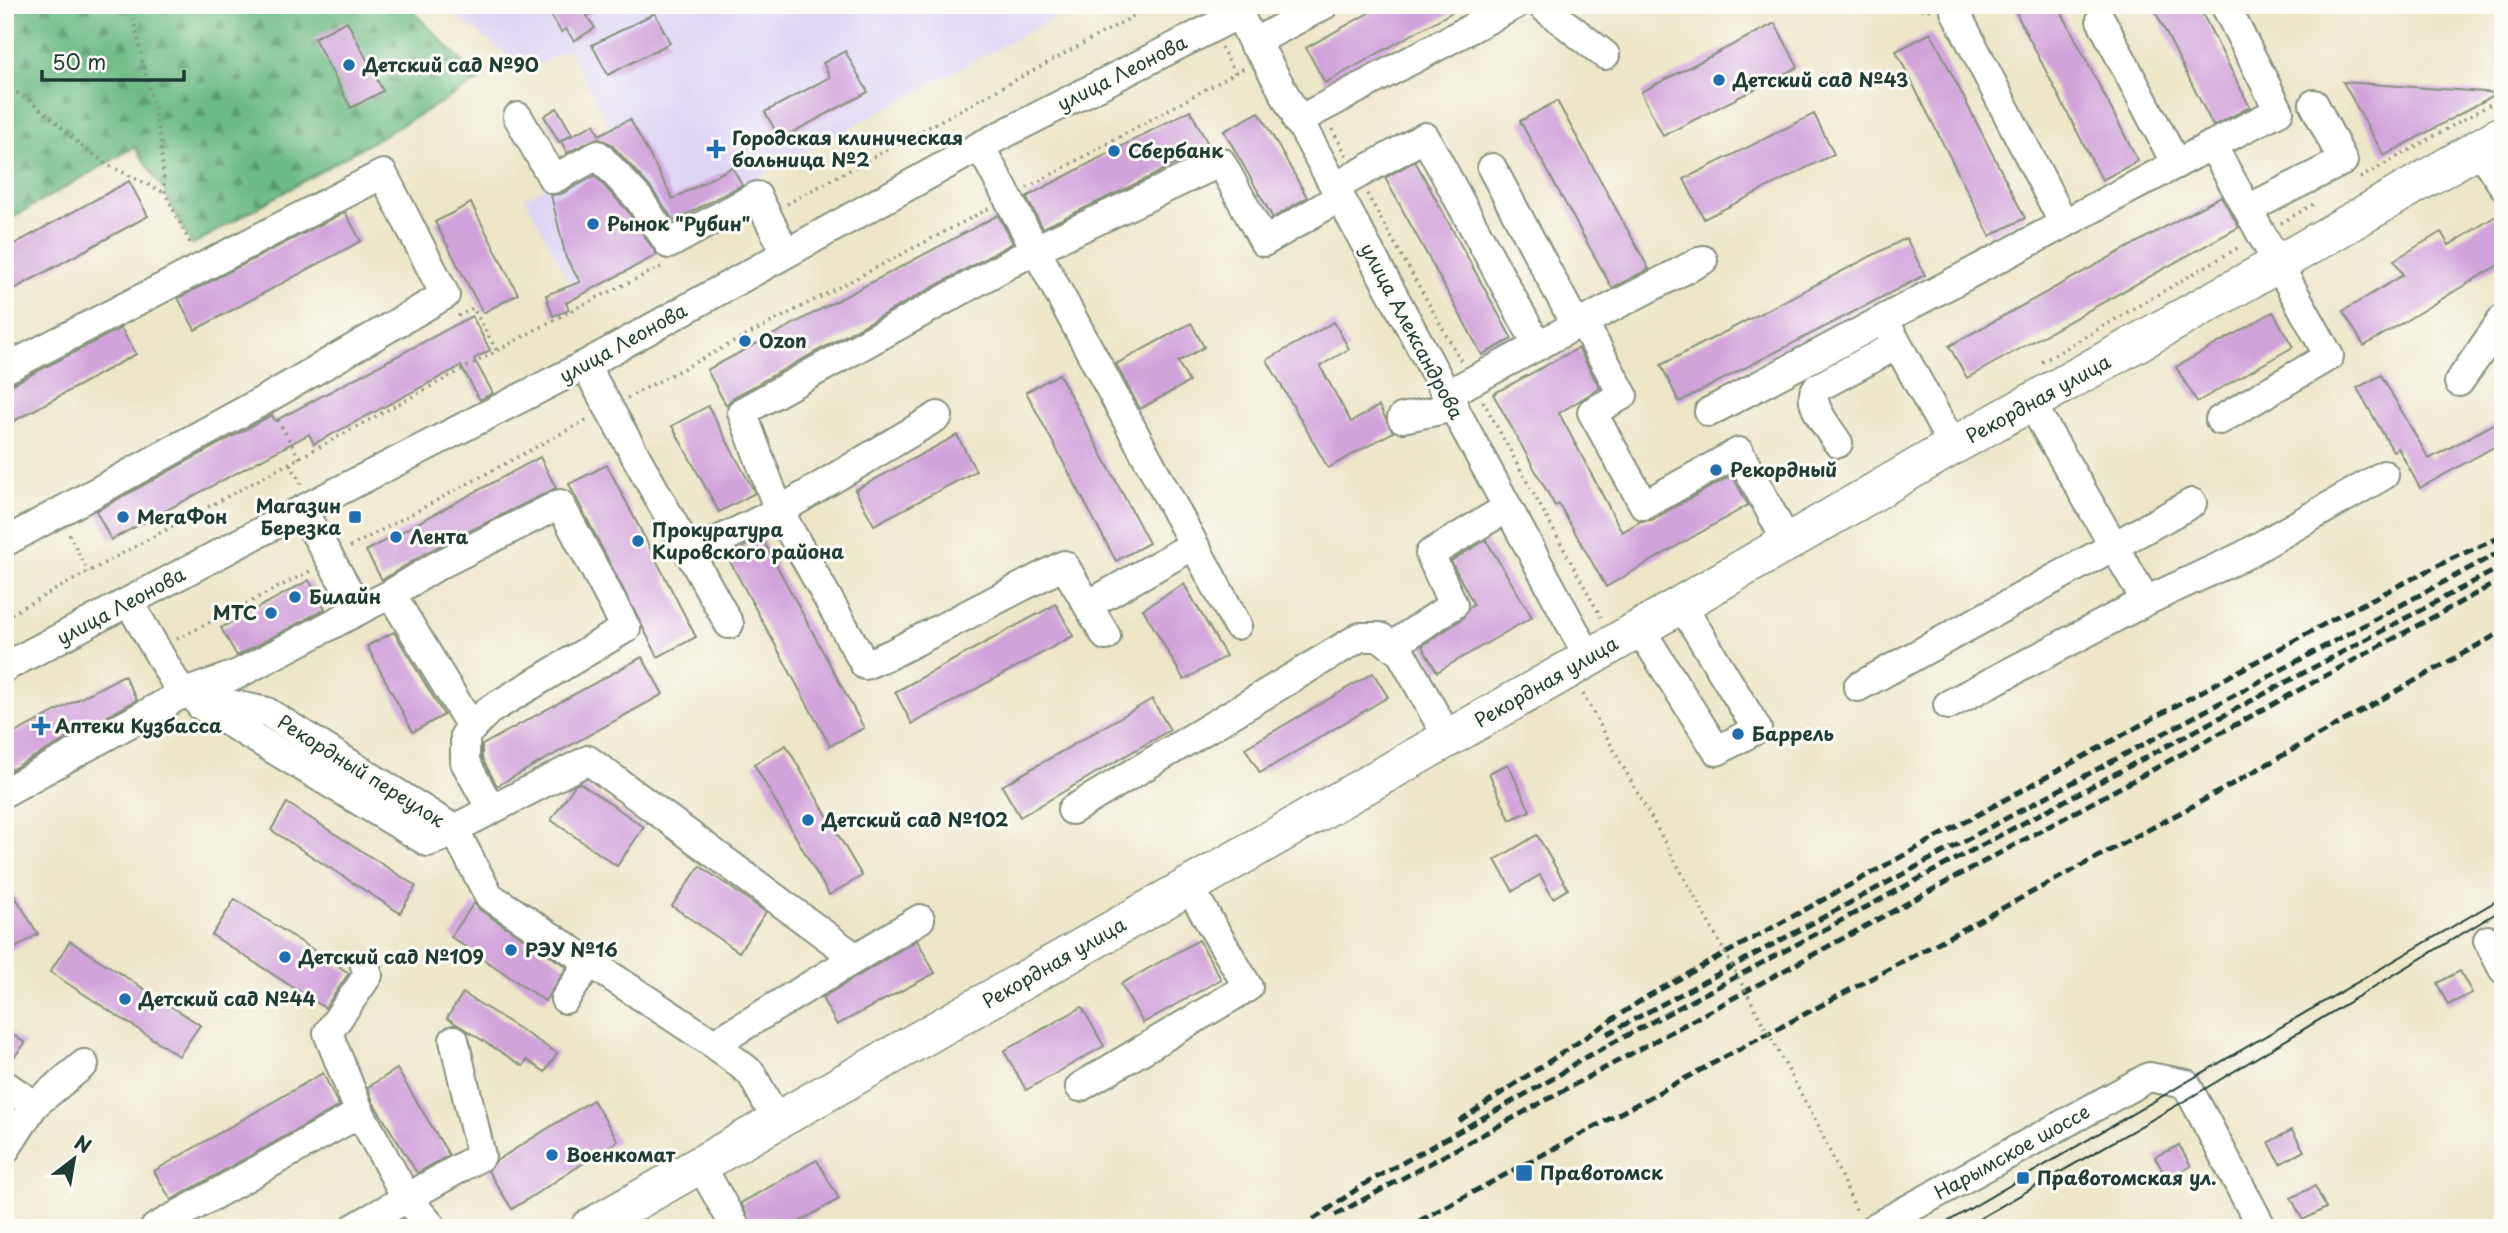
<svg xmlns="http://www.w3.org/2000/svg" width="2508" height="1233" font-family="'Playpen Sans',sans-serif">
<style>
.built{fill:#ded5f5}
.forest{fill:url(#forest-firs);stroke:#467c5c;stroke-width:2}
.building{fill:#d1a3db}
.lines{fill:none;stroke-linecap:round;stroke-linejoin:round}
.minor-casing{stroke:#86927e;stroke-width:32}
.major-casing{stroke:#86927e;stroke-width:40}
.path{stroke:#86927e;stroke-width:3.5;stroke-dasharray:2 5;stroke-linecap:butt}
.minor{stroke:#fff;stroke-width:28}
.major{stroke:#fff;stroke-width:37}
.tram{stroke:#1f3d34;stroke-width:2}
.rail{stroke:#1f3d34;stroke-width:5;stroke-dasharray:10 5;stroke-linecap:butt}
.path-bridge{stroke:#86927e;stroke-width:3.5;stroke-dasharray:2 5;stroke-linecap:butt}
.poi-dot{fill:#1f6fb2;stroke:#fdfcf7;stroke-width:2.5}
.labels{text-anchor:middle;stroke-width:6;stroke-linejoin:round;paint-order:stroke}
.poi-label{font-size:19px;font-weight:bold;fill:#1f3d34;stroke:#fdfcf7;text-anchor:start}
.street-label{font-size:19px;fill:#1f3d34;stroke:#fdfcf7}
</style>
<defs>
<pattern id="forest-firs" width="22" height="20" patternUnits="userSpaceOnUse" patternTransform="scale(1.75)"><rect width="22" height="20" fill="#6dbb84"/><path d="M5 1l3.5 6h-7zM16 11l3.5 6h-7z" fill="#59996d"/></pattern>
</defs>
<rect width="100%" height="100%" fill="#fdfcf7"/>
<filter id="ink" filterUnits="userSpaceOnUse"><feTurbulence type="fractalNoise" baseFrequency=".0143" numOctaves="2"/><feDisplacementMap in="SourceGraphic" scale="14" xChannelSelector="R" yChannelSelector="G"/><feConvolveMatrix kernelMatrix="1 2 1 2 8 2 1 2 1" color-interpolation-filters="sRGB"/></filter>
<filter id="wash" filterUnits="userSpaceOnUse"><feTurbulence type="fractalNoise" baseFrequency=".00686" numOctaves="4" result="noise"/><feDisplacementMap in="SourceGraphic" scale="28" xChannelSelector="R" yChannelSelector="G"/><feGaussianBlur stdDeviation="1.57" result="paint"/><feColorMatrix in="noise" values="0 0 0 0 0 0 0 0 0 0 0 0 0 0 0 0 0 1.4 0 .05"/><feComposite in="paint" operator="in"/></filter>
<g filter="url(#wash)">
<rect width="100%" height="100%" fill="#ede6c8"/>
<g class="built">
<polygon points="441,5 1078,5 664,228 568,49 528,70"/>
<polygon points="610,153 661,250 576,294 525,198"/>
</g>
<polygon class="forest" points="5,5 407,5 480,80 192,245 165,193 135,147 5,222"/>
<g id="blocks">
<g class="building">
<polygon points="545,5 606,5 587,16 595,28 574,41 566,29 561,32"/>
<polygon points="1383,5 1465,5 1325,83 1306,48"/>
<polygon points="2012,5 2058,5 2138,161 2102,180"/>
<polygon points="2152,5 2198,5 2250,107 2213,126"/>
<polygon points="655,13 670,43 608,75 592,45"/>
<polygon points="347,21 383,91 351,108 314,38"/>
<polygon points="1775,23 1798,67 1663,136 1641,92"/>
<polygon points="1931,33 2025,218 1990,236 1896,51"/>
<polygon points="845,51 868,92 780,139 765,112 830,77 823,63"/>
<polygon points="2343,82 2498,93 2384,156"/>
<polygon points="1557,101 1649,269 1612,288 1520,121"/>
<polygon points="557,108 572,134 559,142 544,116"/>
<polygon points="1190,110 1209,146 1150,177 1043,228 1026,197"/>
<polygon points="1259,112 1307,197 1273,218 1224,131"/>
<polygon points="1814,114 1834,154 1704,219 1684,179"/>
<polygon points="630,119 673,199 732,167 742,185 674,221 651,188 610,143 597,138 567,153 561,141 594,124 599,135"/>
<polygon points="1415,161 1512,339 1482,355 1385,178"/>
<polygon points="595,176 626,209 657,255 566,303 569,310 553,316 546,295 580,282 566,258 551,195 561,194"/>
<polygon points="129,181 148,216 5,294 5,249"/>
<polygon points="2221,196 2239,227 1967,378 1949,346"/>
<polygon points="471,203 518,294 483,313 435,222"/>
<polygon points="345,212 361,241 195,330 178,298"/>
<polygon points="998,215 1013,243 734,397 726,405 707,370"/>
<polygon points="2496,216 2503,227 2503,262 2364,346 2343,311 2403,275 2394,260 2441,232 2449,245"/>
<polygon points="1906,238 1925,275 1679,402 1661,365"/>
<polygon points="2273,312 2293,347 2197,402 2176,367"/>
<polygon points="472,316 490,350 474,359 493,393 480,400 461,366 314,444 309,434 111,540 96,511 272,415 275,421"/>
<polygon points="1334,322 1349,349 1320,366 1351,422 1379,406 1393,432 1328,468 1267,360"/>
<polygon points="1191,323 1204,347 1178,362 1189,382 1140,409 1116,364"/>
<polygon points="121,328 136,354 5,426 5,385 13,384"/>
<polygon points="1578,348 1600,388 1559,413 1622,532 1641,521 1652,520 1732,475 1748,505 1606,587 1559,504 1555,506 1493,394"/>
<polygon points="1059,374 1149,543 1116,561 1026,392"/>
<polygon points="2381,375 2429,459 2503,419 2503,442 2420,488 2398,448 2393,451 2357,388"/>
<polygon points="708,406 755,493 719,512 672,426"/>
<polygon points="957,435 976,471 874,525 855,490"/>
<polygon points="540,457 556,488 427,552 382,580 366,551"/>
<polygon points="607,465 696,637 658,657 569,484"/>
<polygon points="762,538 864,728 830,746 727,556"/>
<polygon points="1486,540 1532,617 1437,672 1422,646 1462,619 1469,608 1474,605 1451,561"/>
<polygon points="309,580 325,609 237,656 221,628"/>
<polygon points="1184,584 1226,656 1184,680 1143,609"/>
<polygon points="1056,604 1073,636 912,724 895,692"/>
<polygon points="394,632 444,715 413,732 367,646"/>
<polygon points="642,657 663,694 497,786 482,758 482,745"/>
<polygon points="1373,673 1388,697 1260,773 1245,748"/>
<polygon points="124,675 137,700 5,773 5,738"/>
<polygon points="1152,699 1170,730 1020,817 1002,786"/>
<polygon points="786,745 862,876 829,895 754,764"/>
<polygon points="1508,764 1530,811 1510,820 1489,773"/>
<polygon points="580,783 644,827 617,866 551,820 575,785"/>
<polygon points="287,803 416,886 400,913 271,830"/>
<polygon points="1537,835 1568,889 1553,898 1540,875 1513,891 1495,860"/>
<polygon points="700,866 766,912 739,952 672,906"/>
<polygon points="5,880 38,934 5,954"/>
<polygon points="235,899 349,973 325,1008 212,935"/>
<polygon points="474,903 480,910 567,967 545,1001 451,937"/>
<polygon points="917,940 935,973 837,1025 822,998"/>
<polygon points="1199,940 1221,979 1143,1023 1121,984"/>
<polygon points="70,941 200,1025 179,1056 50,972"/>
<polygon points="2460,971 2472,993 2448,1005 2437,983"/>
<polygon points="463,993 557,1053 545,1072 527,1060 523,1066 447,1018"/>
<polygon points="1082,1007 1104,1046 1026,1090 1004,1051"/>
<polygon points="5,1029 25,1043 5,1069"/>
<polygon points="397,1069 449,1155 417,1173 373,1102 368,1087"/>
<polygon points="323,1073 339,1106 171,1200 154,1171"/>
<polygon points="593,1100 618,1141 512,1209 488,1171 496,1161"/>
<polygon points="2292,1130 2304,1151 2280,1164 2269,1142"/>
<polygon points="2179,1145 2191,1166 2167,1179 2155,1157"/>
<polygon points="817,1160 839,1199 788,1228 753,1228 741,1203"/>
<polygon points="2315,1186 2326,1208 2303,1220 2291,1198"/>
</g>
</g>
</g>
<g filter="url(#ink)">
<use href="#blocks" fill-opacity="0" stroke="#86927e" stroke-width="2"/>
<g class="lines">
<defs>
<g id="minor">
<polyline points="1235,5 1253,43 1265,58 1589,658"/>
<polyline points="1541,5 1605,55"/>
<polyline points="1955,11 2064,224"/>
<polyline points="2101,20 2176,164"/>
<polyline points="1253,43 1324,5"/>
<polyline points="518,117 553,179 598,155 639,199 669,244 757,196 786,253"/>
<polyline points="1297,121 1515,5"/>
<polyline points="980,146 1237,625"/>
<polyline points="2478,148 2503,185"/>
<polyline points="1335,187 1425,137 1538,346"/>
<polyline points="2248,209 2343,161 2314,104"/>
<polyline points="1583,322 1703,260"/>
<polyline points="1576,325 1583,322 1623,395 1592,412 1644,505 1739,452 1788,544"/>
<polyline points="1889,329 1953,446"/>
<polyline points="585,365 729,624"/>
<polyline points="5,369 383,174 445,295 266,399 5,542"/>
<polyline points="2459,382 2503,319"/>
<polyline points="1448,394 1576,325 1492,168"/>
<polyline points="1709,412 2212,145"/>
<polyline points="938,416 779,511 742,412 1036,249 1221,162 1264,242 1340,197"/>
<polyline points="1402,418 1454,407"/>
<polyline points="2220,420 2329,356 2212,145 2279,111 2225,5"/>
<path d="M1838 443C1830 430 1805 402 1817 388L1897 345"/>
<polyline points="691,554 779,511 865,665 893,653 1064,565 1106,636"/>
<polyline points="391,594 472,728"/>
<polyline points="2146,601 2243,556 2384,475"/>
<polyline points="129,602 182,694 267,712 454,829 489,896 714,1044 751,1073 777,1121"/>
<polyline points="1088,605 1194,545"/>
<polyline points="359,610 391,594 435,567 560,504 626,628 488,711 465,735 465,762 491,809"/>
<polyline points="1640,629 1717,751 1757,729 1681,604"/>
<polyline points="1392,646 1453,605 1430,554 1507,508"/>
<polyline points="5,667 302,510 585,365 980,146 1239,14"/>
<polyline points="1858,687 2114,546 2031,403"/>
<polyline points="200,705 428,842 456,832"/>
<polyline points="1948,705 2146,601 2114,546 2192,503"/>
<polyline points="5,792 182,694 238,674 359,610 302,510"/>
<polyline points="1072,810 1360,637 1380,637 1401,653 1448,738"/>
<polyline points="454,829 588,760 856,958"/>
<polyline points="2488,940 2503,969"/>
<polyline points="565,999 590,962"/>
<polyline points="714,1044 920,919"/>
<polyline points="5,1085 34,1105 5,1150"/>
<polyline points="1080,1087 1248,987 1188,885"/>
<polyline points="34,1105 84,1064"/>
<polyline points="360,1113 328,1033 368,975 365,965"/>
<polyline points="701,1166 736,1228"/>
<polyline points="155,1228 360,1113 406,1197 433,1228"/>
<polyline points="354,1228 481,1156 454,1040"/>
<polyline points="1874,1228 2149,1077 2186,1084 2262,1228"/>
</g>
<polyline id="major" points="589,1228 1589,658 1953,446 2278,264 2503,134"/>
</defs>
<use href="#minor" class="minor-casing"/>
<use href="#major" class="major-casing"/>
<g class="path">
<polyline points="130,5 160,137 165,193 192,247"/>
<polyline points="1879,5 1932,10"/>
<polyline points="1221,47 1235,73"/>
<polyline points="5,85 26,98 53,119 80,145 110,166 165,193"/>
<polyline points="1332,129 1347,156"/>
<polyline points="2360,178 2503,97"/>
<polyline points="1027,188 1244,68"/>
<polyline points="1367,194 1461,361"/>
<polyline points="787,204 1154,5"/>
<polyline points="2281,223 2317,202"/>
<polyline points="458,316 473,308 497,351"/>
<polyline points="2042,362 2241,246"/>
<polyline points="627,398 990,208"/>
<polyline points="1483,401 1601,617"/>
<polyline points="278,420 300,459"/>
<polyline points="290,464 303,487"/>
<polyline points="69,534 88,572"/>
<polyline points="350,547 590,418"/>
<polyline points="5,617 574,309 661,267"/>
<polyline points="177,639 310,571"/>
<polyline points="1583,694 1695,897"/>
<polyline points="1801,1094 1817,1123 1857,1212"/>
</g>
<use href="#minor" class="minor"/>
<use href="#major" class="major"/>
<g class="tram">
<polyline points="1937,1228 2503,897"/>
<polyline points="1963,1228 2193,1096 2503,909"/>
</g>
<g class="rail">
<polyline points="1607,1034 2503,550"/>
<polyline points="1459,1121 1648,996 2339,616 2451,559 2503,536"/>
<polyline points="1335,1215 2503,579"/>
<polyline points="1301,1228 1363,1185 1556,1077 1577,1062 2503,566"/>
<polyline points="1406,1228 2202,801 2503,631"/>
</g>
<polyline class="path-bridge" points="1695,897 1801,1094"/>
</g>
</g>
<g class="poi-dot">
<circle cx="349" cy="65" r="7"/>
<circle cx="1719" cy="80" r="7"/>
<path d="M712.5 138.5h7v7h7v7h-7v7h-7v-7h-7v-7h7z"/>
<circle cx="1114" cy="151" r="7"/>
<circle cx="593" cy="224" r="7"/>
<circle cx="745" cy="341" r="7"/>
<circle cx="1716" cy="470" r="7"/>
<circle cx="123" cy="517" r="7"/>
<rect x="348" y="510" width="14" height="14" rx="3.5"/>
<circle cx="396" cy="537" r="7"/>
<circle cx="638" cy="541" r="7"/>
<circle cx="295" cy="597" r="7"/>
<circle cx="271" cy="613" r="7"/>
<path d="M37.5 715.5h7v7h7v7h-7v7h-7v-7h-7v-7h7z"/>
<circle cx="1738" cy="734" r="7"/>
<circle cx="808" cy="820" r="7"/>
<circle cx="511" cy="950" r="7"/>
<circle cx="285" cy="957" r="7"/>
<circle cx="125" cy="999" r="7"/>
<circle cx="552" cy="1155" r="7"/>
<rect x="1515" y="1164" width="18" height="18" rx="3.5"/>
<rect x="2016" y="1171" width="14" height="14" rx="3.5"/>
</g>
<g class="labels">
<g class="poi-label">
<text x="363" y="72">Детский сад №90</text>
<text x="1733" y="87">Детский сад №43</text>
<text x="732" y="145">Городская клиническая<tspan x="732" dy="22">больница №2</tspan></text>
<text x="1128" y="158">Сбербанк</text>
<text x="607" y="231">Рынок "Рубин"</text>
<text x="759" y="348">Ozon</text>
<text x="1730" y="477">Рекордный</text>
<text x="341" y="513" text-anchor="end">Магазин<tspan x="341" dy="22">Березка</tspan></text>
<text x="137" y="524">МегаФон</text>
<text x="652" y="537">Прокуратура<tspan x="652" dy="22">Кировского района</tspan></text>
<text x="410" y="544">Лента</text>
<text x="309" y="604">Билайн</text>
<text x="257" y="620" text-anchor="end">МТС</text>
<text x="55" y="733">Аптеки Кузбасса</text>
<text x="1752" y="741">Баррель</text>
<text x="822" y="827">Детский сад №102</text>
<text x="525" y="957">РЭУ №16</text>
<text x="299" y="964">Детский сад №109</text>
<text x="139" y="1006">Детский сад №44</text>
<text x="566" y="1162">Военкомат</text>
<text x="1540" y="1180">Правотомск</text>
<text x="2037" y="1185">Правотомская ул.</text>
</g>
<g class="street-label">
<text transform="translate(1122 73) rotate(-27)" y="7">улица Леонова</text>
<text transform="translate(1412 331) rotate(62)" y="7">улица Александрова</text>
<text transform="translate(623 343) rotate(-29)" y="7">улица Леонова</text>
<text transform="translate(2038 399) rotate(-29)" y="7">Рекордная улица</text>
<text transform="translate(121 606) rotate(-28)" y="7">улица Леонова</text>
<text transform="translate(1546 682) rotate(-30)" y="7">Рекордная улица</text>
<text transform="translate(361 771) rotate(32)" y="7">Рекордный переулок</text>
<text transform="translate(1054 963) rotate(-30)" y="7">Рекордная улица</text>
<text transform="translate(2012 1152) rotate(-29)" y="7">Нарымское шоссе</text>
</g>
</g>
<rect width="2508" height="1233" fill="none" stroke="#fdfcf7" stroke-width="28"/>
<g transform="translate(74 1159) rotate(31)" stroke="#fdfcf7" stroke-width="5" paint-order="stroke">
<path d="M0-5L12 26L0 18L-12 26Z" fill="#1f3d34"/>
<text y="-10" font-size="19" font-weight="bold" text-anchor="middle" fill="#1f3d34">N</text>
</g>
<path d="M42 70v10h142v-10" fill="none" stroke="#1f3d34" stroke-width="3.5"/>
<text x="52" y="70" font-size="21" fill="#1f3d34" stroke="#fdfcf7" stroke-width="5" paint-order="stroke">50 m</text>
</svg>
